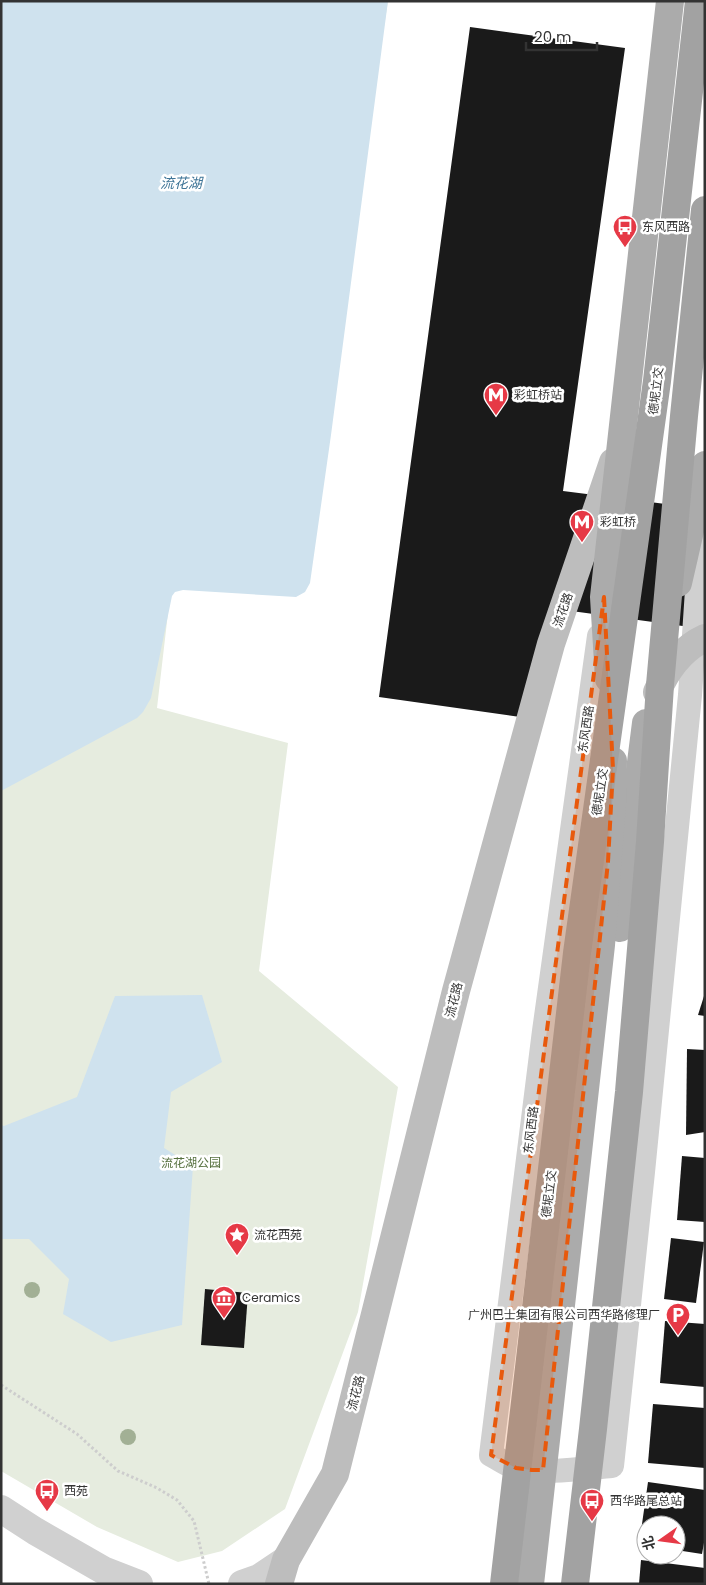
<svg xmlns="http://www.w3.org/2000/svg" width="706" height="1585" font-family="Poppins,'Noto Sans SC',sans-serif">
<style>
.green{fill:#e6ecdf}
.water{fill:#cfe2ee}
.building{fill:#1a1a1a}
.lines{fill:none;stroke-linecap:round;stroke-linejoin:round}
.path{stroke:#cdcdcd;stroke-width:3;stroke-dasharray:2.5 2.5;stroke-linecap:butt}
.minor{stroke:#d0d0d0;stroke-width:24}
.tertiary{stroke:#d0d0d0;stroke-width:28}
.secondary{stroke:#bdbdbd;stroke-width:28}
.primary{stroke:#ababab;stroke-width:28}
.trunk{stroke:#a2a2a2;stroke-width:28}
.tree{fill:#a2b095}
.marked{fill:#e8590c;fill-opacity:0.2;stroke:#e8590c;stroke-width:4;stroke-dasharray:10 6;stroke-linejoin:round}
.labels{text-anchor:middle;stroke-width:5;stroke-linejoin:round;paint-order:stroke}
.poi-label{font-size:12px;fill:#333;stroke:#fff;text-anchor:start}
.street-label{font-size:12px;fill:#333;stroke:#fff}
.park-label{font-size:12px;fill:#56703f;stroke:#fff}
.water-label{font-size:14px;font-style:italic;fill:#3f7597;stroke:#fff}
</style>
<rect width="100%" height="100%" fill="#fff"/>
<polygon class="green" points="1,1 388,1 300,563 174,561 157,708 288,743 259,971 398,1087 358,1312 285,1509 222,1551 178,1562 97,1527 1,1471"/>
<g class="water">
<polygon points="1,1 388,1 331,435 310,583 305,592 296,597 183,590 175,592 172,596 151,698 143,712 137,718 1,791"/>
<polygon points="202,995 222,1062 171,1092 164,1148 193,1166 182,1325 111,1342 63,1314 69,1279 29,1239 1,1239 1,1125 4,1126 77,1097 115,996"/>
</g>
<g class="building">
<polygon points="470,27 625,48 563,491 705,509 705,629 549,608 534,719 379,697"/>
<polygon points="704,996 705,996 705,1016 698,1015"/>
<polygon points="687,1049 705,1050 705,1132 686,1135"/>
<polygon points="682,1156 705,1158 705,1222 677,1220"/>
<polygon points="671,1238 704,1242 696,1303 664,1299"/>
<polygon points="205,1289 248,1293 244,1348 201,1345"/>
<polygon points="665,1321 705,1324 705,1387 660,1383"/>
<polygon points="653,1404 705,1408 705,1468 648,1463"/>
<polygon points="648,1482 705,1490 705,1537 702,1554 676,1550 676,1525 646,1525 646,1546 639,1545"/>
<polygon points="641,1560 705,1568 705,1584 639,1584"/>
</g>
<g class="lines">
<polyline class="path" points="1,1385 77,1434 118,1471 157,1488 177,1500 194,1521 209,1584"/>
<path class="minor" d="M599 636 544 1031 491 1455C499 1459 507 1465 516 1468 539 1475 587 1468 612 1466L643 1172 690 695 702 515"/>
<g class="tertiary">
<polyline points="1,1509 35,1531 103,1570 139,1584"/>
<polyline points="242,1584 259,1578 286,1560"/>
</g>
<g class="secondary">
<path d="M657 692C667 669 681 649 705 638"/>
<polyline points="279,1584 286,1560 335,1474 456,991 551,644 613,462"/>
</g>
<g class="primary">
<polyline points="678,583 705,465"/>
<polyline points="609,679 604,597 670,1"/>
<polyline points="620,928 646,723"/>
<polyline points="530,1584 601,945 612,804 613,761"/>
</g>
<g class="trunk">
<polyline points="504,1584 577,953 657,381 699,1"/>
<polyline points="575,1584 593,1429 629,1092 650,842 660,685 684,416 705,210"/>
</g>
</g>
<g class="tree">
<circle cx="32" cy="1290" r="8"/>
<circle cx="128" cy="1437" r="8"/>
</g>
<path class="marked" d="M604 597 613 769 608 862 543 1470H532L516 1468 491 1455Z"/>
<defs>
<symbol id="bus-pin" viewBox="-11 -11 22 30"><path d="M0 17L-7.5 6A9.5 9.5 0 1 1 7.5 6Z" fill="#e63946" stroke="#fff"/><path d="M-5-6H5V4H4V6H2V4H-2V6H-4V4H-5ZM-3.5-4V0h7V-4ZM-3.5 1.2v1.5H-2V1.2ZM2 1.2v1.5H3.5V1.2Z" fill="#fff"/></symbol>
<symbol id="metro-pin" viewBox="-11 -11 22 30"><path d="M0 17L-7.5 6A9.5 9.5 0 1 1 7.5 6Z" fill="#e63946" stroke="#fff"/><path d="M-5.5 5V-5H-3L0 0L3-5H5.5V5H3V-.5L0 4L-3-.5V5Z" fill="#fff"/></symbol>
<symbol id="sight-pin" viewBox="-11 -11 22 30"><path d="M0 17L-7.5 6A9.5 9.5 0 1 1 7.5 6Z" fill="#e63946" stroke="#fff"/><path d="M0-6L1.8-2.2L6-1.7L2.9 1.2L3.7 5.4L0 3.3L-3.7 5.4L-2.9 1.2L-6-1.7L-1.8-2.2Z" fill="#fff"/></symbol>
<symbol id="museum-pin" viewBox="-11 -11 22 30"><path d="M0 17L-7.5 6A9.5 9.5 0 1 1 7.5 6Z" fill="#e63946" stroke="#fff"/><path d="M0-6L6-3V-2H-6V-3ZM-5-1h2V3h-2ZM-1-1h2V3h-2ZM3-1h2V3H3ZM-6 4H6V6H-6Z" fill="#fff"/></symbol>
<symbol id="parking-pin" viewBox="-11 -11 22 30"><path d="M0 17L-7.5 6A9.5 9.5 0 1 1 7.5 6Z" fill="#e63946" stroke="#fff"/><path d="M-3.5-5.5H1a3.5 3.5 0 0 1 0 7H-1V5.5H-3.5ZM-1-3.4V-.6H.8a1.4 1.4 0 0 0 0-2.8Z" fill="#fff"/></symbol>
</defs>
<g fill-rule="evenodd">
<use href="#bus-pin" x="611" y="213" width="28" height="38"/>
<use href="#metro-pin" x="482" y="381" width="28" height="38"/>
<use href="#metro-pin" x="568" y="508" width="28" height="38"/>
<use href="#sight-pin" x="223" y="1221" width="28" height="38"/>
<use href="#museum-pin" x="210" y="1284" width="28" height="38"/>
<use href="#parking-pin" x="664" y="1301" width="28" height="38"/>
<use href="#bus-pin" x="33" y="1477" width="28" height="38"/>
<use href="#bus-pin" x="578" y="1487" width="28" height="38"/>
</g>
<g class="labels">
<g class="poi-label">
<text x="642" y="231">东风西路</text>
<text x="514" y="399">彩虹桥站</text>
<text x="600" y="526">彩虹桥</text>
<text x="254" y="1239">流花西苑</text>
<text x="242" y="1302">Ceramics</text>
<text x="660" y="1319" text-anchor="end">广州巴士集团有限公司西华路修理厂</text>
<text x="64" y="1495">西苑</text>
<text x="610" y="1505">西华路尾总站</text>
</g>
<g class="street-label">
<text transform="translate(656 391) rotate(-83)" y="4">德坭立交</text>
<text transform="translate(563 610) rotate(-71)" y="4">流花路</text>
<text transform="translate(586 729) rotate(-82)" y="4">东风西路</text>
<text transform="translate(600 792) rotate(-82)" y="4">德坭立交</text>
<text transform="translate(454 1000) rotate(-76)" y="4">流花路</text>
<text transform="translate(531 1130) rotate(-83)" y="4">东风西路</text>
<text transform="translate(549 1194) rotate(-83)" y="4">德坭立交</text>
<text transform="translate(356 1393) rotate(-76)" y="4">流花路</text>
</g>
<g class="park-label">
<text x="191" y="1167">流花湖公园</text>
</g>
<g class="water-label">
<text x="181" y="188">流花湖</text>
</g>
</g>
<rect width="706" height="1585" fill="none" stroke="#333333" stroke-width="5"/>
<g transform="translate(661 1540) rotate(256)"><circle r="24" fill="#ffffff" stroke="#adadad"/>
<path d="M0-4L9 19L0 12L-9 19Z" fill="#e63946"/>
<text y="-8" font-size="14" font-weight="bold" text-anchor="middle" fill="#333333">北</text>
</g>
<path d="M526 42v8h71v-8" fill="none" stroke="#333333" stroke-width="2.5"/>
<text x="534" y="42" font-size="15" fill="#333333" stroke="#ffffff" stroke-width="4" paint-order="stroke">20 m</text>
</svg>
